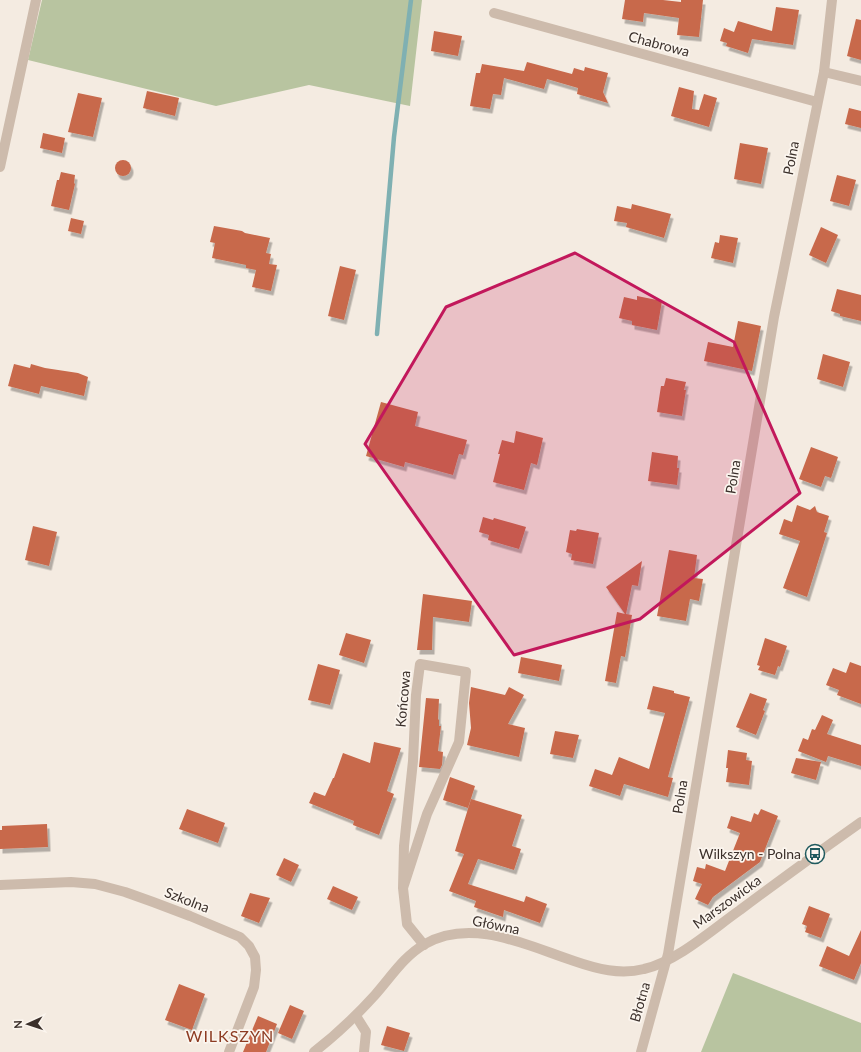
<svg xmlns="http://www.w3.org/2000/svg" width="861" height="1052" font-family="Lato,sans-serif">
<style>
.green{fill:#b8c4a0}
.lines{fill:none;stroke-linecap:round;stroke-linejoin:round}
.stream{stroke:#7fb0b2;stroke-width:4.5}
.building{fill:#c8694b;filter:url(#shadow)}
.minor{stroke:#cdbbac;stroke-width:10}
.marked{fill:#c2185b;fill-opacity:0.2;stroke:#c2185b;stroke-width:3;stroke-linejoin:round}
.labels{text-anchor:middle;stroke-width:3.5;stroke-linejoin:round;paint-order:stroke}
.street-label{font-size:14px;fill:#3b302b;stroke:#fbf5ee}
.poi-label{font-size:14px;fill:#3b302b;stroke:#fbf5ee;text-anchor:end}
.quarter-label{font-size:16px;letter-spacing:1px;fill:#8c3b22;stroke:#fbf5ee}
</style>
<defs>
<filter id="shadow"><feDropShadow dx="2.5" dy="4.5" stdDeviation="0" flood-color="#0004"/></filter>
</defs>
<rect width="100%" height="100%" fill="#f4ebe1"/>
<g class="green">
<polygon points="42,0 422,0 410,106 309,85 216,106 28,60"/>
<polygon points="733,973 861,1023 861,1052 701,1052"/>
</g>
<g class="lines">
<polyline class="stream" points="377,334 394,137 411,0"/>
</g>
<g class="building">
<polygon points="625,0 663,0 681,2 681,0 703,0 699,37 677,35 679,18 644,13 643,22 622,19"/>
<polygon points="776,7 799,10 793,45 752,39 748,53 726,46 727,43 720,41 724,28 734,32 738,21 772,31"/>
<polygon points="856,19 861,20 861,60 847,56"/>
<polygon points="434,31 462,36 458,56 431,51"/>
<polygon points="527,62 572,74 574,68 584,71 585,67 608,73 603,92 608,103 577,94 578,88 547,79 544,89 504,78 501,95 493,94 490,109 470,106 476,73 480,73 482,64 524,71"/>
<polygon points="679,87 694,91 692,109 699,110 704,94 717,98 709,127 671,116"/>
<polygon points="147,91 179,98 175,116 143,108"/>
<polygon points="78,93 102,98 93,137 68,132"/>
<polygon points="849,108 861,111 861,128 845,124"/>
<polygon points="43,133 65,138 62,153 40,148"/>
<polygon points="740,143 768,148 761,184 734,179"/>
<circle cx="123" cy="168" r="8"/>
<polygon points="61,172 75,175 74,183 75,184 69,210 51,206 57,180 59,180"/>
<polygon points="837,175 856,180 849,206 830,201"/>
<polygon points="632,204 671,214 664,238 626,227 627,223 614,221 617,206 631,209"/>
<polygon points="71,218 84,221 81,234 68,231"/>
<polygon points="214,226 242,231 245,233 270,238 266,253 271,254 269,264 277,265 271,291 252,287 256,270 246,268 246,265 212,258 215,243 210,242"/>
<polygon points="821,227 838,235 826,263 809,255"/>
<polygon points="720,235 738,238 733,263 711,258 715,242 719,243"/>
<polygon points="340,266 356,270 344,320 328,316"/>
<polygon points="837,289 861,295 861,321 840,316 840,314 831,311"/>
<polygon points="637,296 662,301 657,330 632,325 632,321 619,318 624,297 637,300"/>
<polygon points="738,321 761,326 752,371 704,361 708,342 733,347"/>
<polygon points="823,354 850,362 843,387 817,379"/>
<polygon points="14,364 30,368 31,364 45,368 78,373 88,377 84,396 41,386 39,394 8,386"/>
<polygon points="666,378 686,382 684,390 686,390 682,416 657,412 661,386 664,386"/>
<polygon points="381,402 418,412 415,426 467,440 463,455 459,454 453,475 405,462 404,467 366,456"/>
<polygon points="516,431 543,438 537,465 531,463 524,490 493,482 500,454 498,454 502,440 514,443"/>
<polygon points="811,447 838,457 831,478 825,476 821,487 799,479"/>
<polygon points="652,452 678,456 677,468 679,468 677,485 648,481"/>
<polygon points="797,505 810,510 815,506 817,512 829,516 824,532 827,533 807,597 783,588 800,541 779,534 784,519 792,522"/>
<polygon points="483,517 493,520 494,518 526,527 519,549 488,540 489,535 479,532"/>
<polygon points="33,526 57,532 49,566 25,560"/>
<polygon points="577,529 599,533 593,564 571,560 572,554 566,552 570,530 576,531"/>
<polygon points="669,550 697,555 694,578 703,579 699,601 690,599 686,621 657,616"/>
<polygon points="642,561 638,586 632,585 626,614 632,615 625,657 621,656 616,683 605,681 617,612 625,614 606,587"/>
<polygon points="423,594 472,601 469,622 433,617 432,650 417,650"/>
<polygon points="346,633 371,640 364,663 339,655"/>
<polygon points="765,638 787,646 780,667 778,666 775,675 758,670 760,666 757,665"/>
<polygon points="521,657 562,665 559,681 518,673"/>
<polygon points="850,662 861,666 861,704 837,695 839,690 826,685 833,668 846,673"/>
<polygon points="318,664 340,670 330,705 308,700"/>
<polygon points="653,686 674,691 674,693 690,697 668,777 673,778 668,797 624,784 620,796 589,786 595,769 612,775 619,757 649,769 665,713 647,709"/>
<polygon points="471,687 505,695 509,687 524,695 508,724 525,728 519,757 467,745 471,728 469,703"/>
<polygon points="750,693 767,699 763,710 765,711 756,735 736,727"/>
<polygon points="426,698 439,699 438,719 439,720 439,726 441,726 438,751 443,752 442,765 440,769 419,767"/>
<polygon points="822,715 833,720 827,734 861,745 861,766 828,756 826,762 798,751 803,738 808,740 812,729 815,730"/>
<polygon points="555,731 579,735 573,758 550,754"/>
<polygon points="374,742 401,748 387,791 394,794 379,835 353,825 354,821 309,803 314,792 325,796 333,778 334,778 343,753 370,763"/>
<polygon points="728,750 747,753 746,760 752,761 749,785 726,782 728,768 726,768"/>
<polygon points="796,758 821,762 816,780 791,773"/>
<polygon points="450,777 475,786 468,808 443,800"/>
<polygon points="471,799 522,815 512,846 521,849 514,870 478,859 468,884 524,902 526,896 547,904 540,923 504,910 503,917 474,907 476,901 449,891 464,854 455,851"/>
<polygon points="187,809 225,823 218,843 179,829"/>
<polygon points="761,809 778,816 760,862 713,897 708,905 695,899 702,884 693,881 697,867 705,869 706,864 725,871 740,833 727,828 731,816 751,822 754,813 758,815"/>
<polygon points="47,824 48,847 0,849 0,830 2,830 2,826"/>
<polygon points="284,858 299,865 291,882 276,875"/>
<polygon points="333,886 358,897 352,910 327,899"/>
<polygon points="250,893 270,898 259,923 241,916"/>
<polygon points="809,906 830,914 821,938 805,932 807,926 802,924"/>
<polygon points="861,930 861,963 854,980 819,966 827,946 849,956"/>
<polygon points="179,984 205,994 192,1030 165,1020"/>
<polygon points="290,1005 304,1011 292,1039 278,1033"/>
<polygon points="258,1016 277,1024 266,1052 243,1052"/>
<polygon points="387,1026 410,1033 404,1051 381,1045"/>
</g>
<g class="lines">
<g class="minor">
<polyline points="494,13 817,102"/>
<polyline points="824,72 861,81"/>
<polyline points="0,167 36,0"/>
<polyline points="0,885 71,882 95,884 125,892 153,902 190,916 240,937 249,946 255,957 256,970 254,987 229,1052"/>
<polyline points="403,888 427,814 459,742 466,672 420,664 416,695 413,761 404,846 403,888 407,924 424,945"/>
<polyline points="356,1016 366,1032 364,1052"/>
<path d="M314 1052C336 1035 356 1016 375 995 391 977 404 956 425 944 472 917 528 946 574 961 597 969 620 975 644 969 676 962 713 929 740 910 780 880 820 851 861 822"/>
<polyline points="641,1052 668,954 774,317 824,72 832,0"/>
</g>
</g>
<path class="marked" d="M575 253 734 342 800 493 640 619 514 655 365 444 446 307Z"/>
<defs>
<symbol id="bus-ring" viewBox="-11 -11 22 22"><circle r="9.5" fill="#fbf5ee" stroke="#1f5a5e" stroke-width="1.5"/><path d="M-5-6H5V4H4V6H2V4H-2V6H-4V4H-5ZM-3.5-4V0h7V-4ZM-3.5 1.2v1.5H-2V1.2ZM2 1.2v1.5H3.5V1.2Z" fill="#1f5a5e"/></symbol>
</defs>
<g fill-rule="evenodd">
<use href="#bus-ring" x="804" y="843" width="22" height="22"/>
</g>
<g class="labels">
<g class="street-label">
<text transform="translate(659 44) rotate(15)" y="5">Chabrowa</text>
<text transform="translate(791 158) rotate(-79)" y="5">Polna</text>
<text transform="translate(733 477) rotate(-81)" y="5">Polna</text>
<text transform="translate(403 699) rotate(-85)" y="5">Końcowa</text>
<text transform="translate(680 797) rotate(-81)" y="5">Polna</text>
<text transform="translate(187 900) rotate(21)" y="5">Szkolna</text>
<text transform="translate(727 902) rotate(-36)" y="5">Marszowicka</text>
<text transform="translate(496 925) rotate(11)" y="5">Główna</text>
<text transform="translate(640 1002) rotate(-74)" y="5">Błotna</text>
</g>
<g class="poi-label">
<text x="801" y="859">Wilkszyn - Polna</text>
</g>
<g class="quarter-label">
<text x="230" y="1042">WILKSZYN</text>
</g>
</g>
<g transform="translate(28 1024) rotate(267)" stroke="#fbf5ee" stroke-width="3" paint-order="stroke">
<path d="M0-3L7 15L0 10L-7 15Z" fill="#3b302b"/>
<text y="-6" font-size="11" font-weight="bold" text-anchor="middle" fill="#3b302b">N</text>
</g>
</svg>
